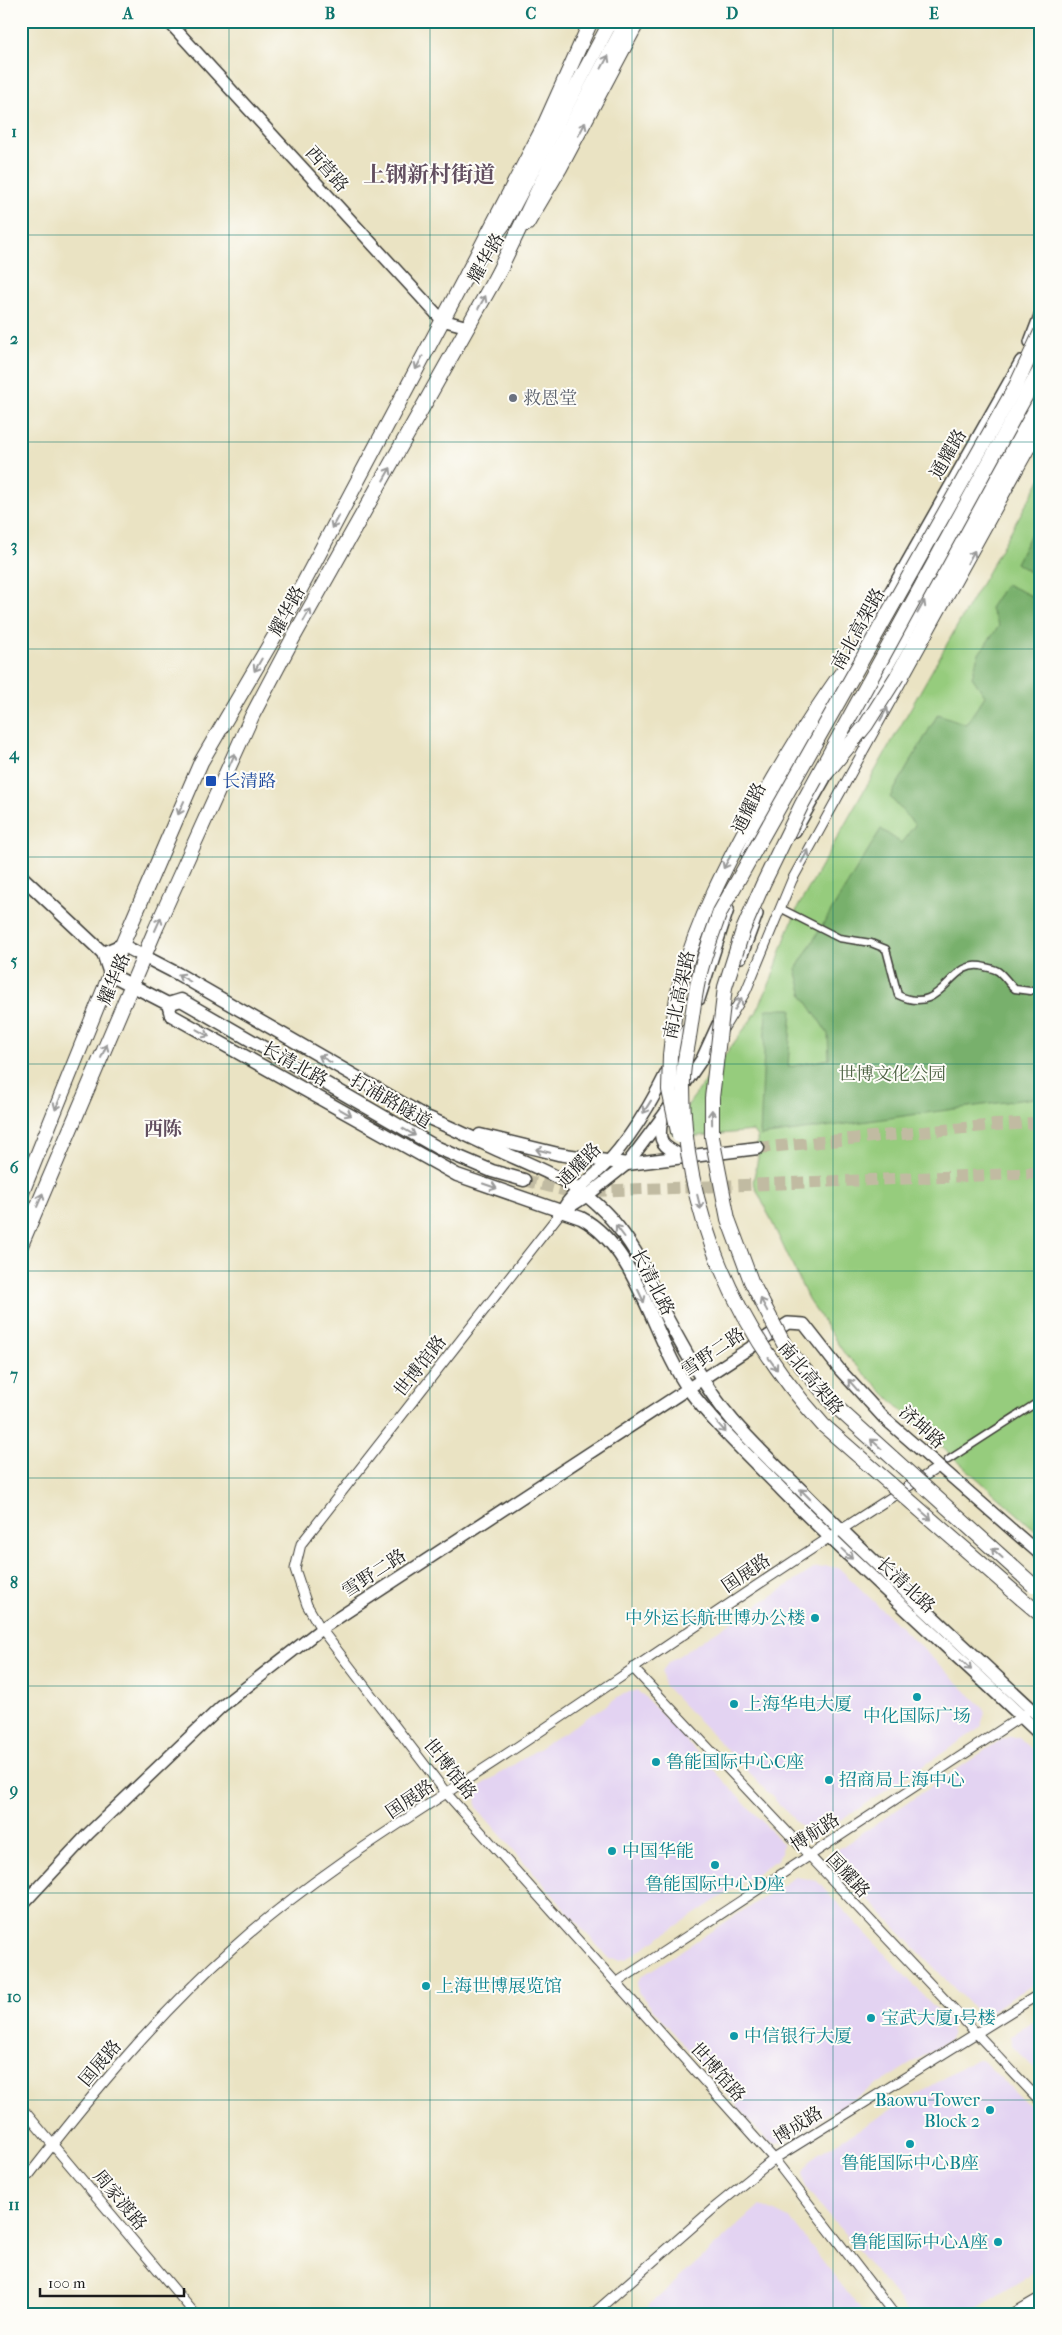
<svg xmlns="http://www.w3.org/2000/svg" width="1062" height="2335" font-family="'IM FELL French Canon','Noto Serif SC',serif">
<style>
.built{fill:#e3d3f2}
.green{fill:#96cc7d;stroke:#59744c}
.forest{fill:#78b06c;stroke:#4a6644}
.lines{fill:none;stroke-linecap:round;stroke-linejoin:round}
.minor-tunnel{stroke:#c1bba2;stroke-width:9;stroke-dasharray:9 4.5;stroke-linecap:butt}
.secondary-tunnel{stroke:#c1bba2;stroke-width:12;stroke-dasharray:12 6;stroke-linecap:butt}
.pedestrian-casing{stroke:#3b3a35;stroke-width:9}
.minor-casing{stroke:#3b3a35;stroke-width:11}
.tertiary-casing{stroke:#3b3a35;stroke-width:14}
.secondary-casing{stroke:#3b3a35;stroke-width:15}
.primary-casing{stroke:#3b3a35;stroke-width:16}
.trunk-casing{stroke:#3b3a35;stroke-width:16}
.pedestrian{stroke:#fff;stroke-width:6}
.minor{stroke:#fff;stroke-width:9}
.tertiary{stroke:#fff;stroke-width:11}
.secondary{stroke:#fff;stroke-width:12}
.primary{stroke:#fff;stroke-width:14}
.trunk{stroke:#fff;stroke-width:14}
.trunk-bridge-casing{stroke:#3b3a35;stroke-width:16;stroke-linecap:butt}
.trunk-bridge{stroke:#fff;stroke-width:14}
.oneway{stroke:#999}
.grid{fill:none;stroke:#0f766e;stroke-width:1;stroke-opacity:0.55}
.worship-dot{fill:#6b7280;stroke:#fdfcf7;stroke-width:2}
.transit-dot{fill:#1a4fb4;stroke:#fdfcf7;stroke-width:2}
.culture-dot{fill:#0f9aa8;stroke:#fdfcf7;stroke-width:2}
.labels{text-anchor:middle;stroke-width:4;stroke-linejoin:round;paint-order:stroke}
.street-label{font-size:18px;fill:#1c1c1c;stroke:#fdfcf7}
.worship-label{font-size:18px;fill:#5b616d;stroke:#fdfcf7;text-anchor:start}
.transit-label{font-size:18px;fill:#164399;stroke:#fdfcf7;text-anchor:start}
.park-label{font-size:18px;fill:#4d6243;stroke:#fdfcf7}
.culture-label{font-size:18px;fill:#0d838f;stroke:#fdfcf7;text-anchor:start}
.neighbourhood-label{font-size:19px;font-weight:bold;fill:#624f60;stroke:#fdfcf7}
.district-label{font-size:22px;font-weight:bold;fill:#624f60;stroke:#fdfcf7}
.neatline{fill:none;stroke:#0f766e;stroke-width:2}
.grid-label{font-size:16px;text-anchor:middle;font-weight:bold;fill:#0f766e}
</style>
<rect width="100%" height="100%" fill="#fdfcf7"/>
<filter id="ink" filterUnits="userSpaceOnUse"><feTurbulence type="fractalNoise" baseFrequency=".02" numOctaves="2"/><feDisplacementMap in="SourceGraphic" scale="10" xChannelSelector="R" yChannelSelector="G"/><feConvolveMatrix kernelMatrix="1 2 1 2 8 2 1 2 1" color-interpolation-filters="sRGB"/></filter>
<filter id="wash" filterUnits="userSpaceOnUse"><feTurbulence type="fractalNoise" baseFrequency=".0096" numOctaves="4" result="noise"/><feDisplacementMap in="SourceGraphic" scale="20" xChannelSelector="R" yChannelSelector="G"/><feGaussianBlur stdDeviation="1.12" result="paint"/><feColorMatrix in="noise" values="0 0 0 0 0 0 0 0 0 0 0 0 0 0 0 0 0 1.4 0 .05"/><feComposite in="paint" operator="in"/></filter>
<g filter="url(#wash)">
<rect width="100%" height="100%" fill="#eae3c3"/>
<g class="built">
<polygon points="827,1566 839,1568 981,1705 985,1713 980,1728 821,1834 813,1835 806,1832 664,1685 662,1671 669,1662 815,1568"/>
<polygon points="636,1691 643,1695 778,1838 782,1844 781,1852 778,1859 628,1958 620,1960 609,1959 477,1808 476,1793 482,1785 627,1692"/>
<polygon points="1008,1737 1019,1737 1041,1758 1041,1980 987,2013 979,2014 835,1865 835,1858 837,1850 999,1741"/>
<polygon points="795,1877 816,1880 952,2026 951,2035 948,2041 783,2142 774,2143 767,2140 638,1992 637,1983 642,1976"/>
<polygon points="1041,2017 1041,2075 1012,2046 1010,2036"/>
<polygon points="976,2059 983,2061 1041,2117 1041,2268 968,2314 910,2314 806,2188 803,2173 808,2163 816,2155"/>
<polygon points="760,2205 791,2220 864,2314 640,2314"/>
</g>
<polygon class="green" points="1041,478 1041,1535 909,1418 844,1353 808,1299 753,1182 758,1158 757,1137 753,1131 677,1138 671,1132 673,1125 756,1013 772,978 787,933 798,907"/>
<g class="forest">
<polygon points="1041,515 1041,580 1016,563"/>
<polygon points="1006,584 1038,599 1041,597 1041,1097 760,1136 766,1009 792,1009 788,1067 829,1059 828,1034 803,996 796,969 881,829 901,843 915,825 890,797 938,714 966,724 985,696 972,677 978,655 999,626 990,608"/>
</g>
</g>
<g filter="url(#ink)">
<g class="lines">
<polyline class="minor-tunnel" points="21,2185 29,2175"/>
<g class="secondary-tunnel">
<polyline points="758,1148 995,1125 1041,1123"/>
<polyline points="524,1180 571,1192 1041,1173"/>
</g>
<defs>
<g id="pedestrian">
<path d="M780 908 839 938 871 943 886 949 898 995C945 1018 948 956 985 967 990 968 996 969 999 972 1005 977 1009 984 1015 989L1030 991 1041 987"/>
<polyline points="948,1460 1041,1400"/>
</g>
<g id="minor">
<polyline points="722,1031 746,991 792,880 1041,429"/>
<polyline points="561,1212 301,1544 295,1569 307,1605 321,1629 447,1794 774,2159 894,2314"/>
<polyline points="633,1668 1041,2102"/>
<polyline points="616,1983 1025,1714"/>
<polyline points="21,2107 195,2314"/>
<path d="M29 2175C92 2094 159 2013 236 1945 321 1869 422 1810 517 1747 657 1653 796 1557 939 1467"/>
<polyline points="593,2314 714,2208 774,2159 1041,1993"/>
</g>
<g id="tertiary">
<polyline points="168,21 442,320 468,327"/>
<polyline points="1030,342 1041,313"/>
<polyline points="850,663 1021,361"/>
<polyline points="843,746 1011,446 1041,389"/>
<polyline points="795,831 830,769"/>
<polyline points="747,854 779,787 827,705"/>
<polyline points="741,957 757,914"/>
<polyline points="699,999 728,909"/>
<path d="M662 1120C657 1143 663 1146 682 1156"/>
<polyline points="563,1211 588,1195 627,1164 663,1116 702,1059 718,1024"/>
<path d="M561 1212C575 1188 591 1180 608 1162 642 1125 667 1075 686 1030"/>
<polyline points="21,1906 88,1834 221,1707 321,1629 788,1323 804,1324 840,1370 884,1418 1041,1555"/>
</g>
<g id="secondary">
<path d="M21 876 103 953 110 974 168 1004 171 1015 457 1175 581 1218C638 1248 653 1340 690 1391 717 1427 751 1458 783 1491 866 1575 955 1653 1041 1735"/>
<path d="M103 953 122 945 178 974 426 1117C451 1127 474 1139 498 1150 562 1179 598 1190 636 1253 646 1270 652 1288 660 1305 682 1346 703 1386 733 1421 757 1449 785 1474 810 1499 885 1574 964 1646 1041 1718"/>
<polyline points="168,1004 181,1000 438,1148 492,1171 524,1180"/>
<polyline points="480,1135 558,1154 627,1164 758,1148"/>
</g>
<g id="primary">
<polyline points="527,224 560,168 638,21"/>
<polyline points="21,1195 122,945 201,762 284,620 467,274 543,128 591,21"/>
<polyline points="21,1245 156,928 252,716 293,638 502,266"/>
<polyline points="1017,2314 1041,2300"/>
</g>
<g id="trunk">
<polyline points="467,274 505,222 611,21"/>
<polyline points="496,277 550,165 627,21"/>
<polyline points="897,676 1041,408"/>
<path d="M670 1055C673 1030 674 1004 681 980 698 919 726 865 756 810 786 756 817 705 854 656"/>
<polyline points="1022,1599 1041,1615"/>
</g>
</defs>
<use href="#pedestrian" class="pedestrian-casing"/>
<use href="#minor" class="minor-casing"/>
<use href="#tertiary" class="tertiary-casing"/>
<use href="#secondary" class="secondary-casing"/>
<use href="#primary" class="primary-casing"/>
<use href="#trunk" class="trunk-casing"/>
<use href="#pedestrian" class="pedestrian"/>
<use href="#minor" class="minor"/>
<use href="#tertiary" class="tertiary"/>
<use href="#secondary" class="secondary"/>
<use href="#primary" class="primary"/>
<use href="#trunk" class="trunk"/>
<defs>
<g id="trunk-bridge">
<polyline points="824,776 866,725 897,676"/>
<polyline points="670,1055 669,1090 679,1136"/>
<polyline points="1033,1585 833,1404 785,1346 751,1281 728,1219 712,1137 712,1098 725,987 743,930 763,884 802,804 1041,368"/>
<path d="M1022 1599 823 1425C736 1330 681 1209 683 1078 683 1065 687 1051 689 1037 692 1019 694 999 698 981 703 958 712 935 720 912L1016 386 1041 332"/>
</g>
</defs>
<use href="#trunk-bridge" class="trunk-bridge-casing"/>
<use href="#trunk-bridge" class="trunk-bridge"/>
</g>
<defs><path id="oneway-shaft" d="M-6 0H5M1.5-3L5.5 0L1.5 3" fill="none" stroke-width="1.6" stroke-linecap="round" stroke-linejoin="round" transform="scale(1.25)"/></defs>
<g class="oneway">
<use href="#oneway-shaft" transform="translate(605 62) rotate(-62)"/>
<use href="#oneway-shaft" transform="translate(582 129) rotate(-62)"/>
<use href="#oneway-shaft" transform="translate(482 302) rotate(-61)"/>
<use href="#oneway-shaft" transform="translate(419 363) rotate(118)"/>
<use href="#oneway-shaft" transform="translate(387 474) rotate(-60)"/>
<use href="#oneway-shaft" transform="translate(335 522) rotate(118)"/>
<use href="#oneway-shaft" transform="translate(971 557) rotate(-61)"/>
<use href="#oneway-shaft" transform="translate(921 607) rotate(-61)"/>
<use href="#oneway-shaft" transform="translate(307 615) rotate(-60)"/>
<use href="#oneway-shaft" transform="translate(258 665) rotate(120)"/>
<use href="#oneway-shaft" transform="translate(884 714) rotate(-61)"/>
<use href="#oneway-shaft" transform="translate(232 760) rotate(-66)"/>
<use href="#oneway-shaft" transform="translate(181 808) rotate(114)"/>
<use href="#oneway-shaft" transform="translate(805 856) rotate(-61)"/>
<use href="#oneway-shaft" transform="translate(727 862) rotate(119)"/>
<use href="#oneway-shaft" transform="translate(158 924) rotate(-66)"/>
<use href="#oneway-shaft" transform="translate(184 978) rotate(-150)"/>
<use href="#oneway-shaft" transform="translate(738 1004) rotate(-60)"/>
<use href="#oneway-shaft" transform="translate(203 1033) rotate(29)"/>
<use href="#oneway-shaft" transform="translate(104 1051) rotate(-67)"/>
<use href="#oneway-shaft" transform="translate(325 1059) rotate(-150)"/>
<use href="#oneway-shaft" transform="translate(58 1103) rotate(112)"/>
<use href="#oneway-shaft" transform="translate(647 1107) rotate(122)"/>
<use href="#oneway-shaft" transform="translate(345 1112) rotate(29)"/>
<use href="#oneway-shaft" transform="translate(712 1117) rotate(-91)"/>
<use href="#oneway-shaft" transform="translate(409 1132) rotate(30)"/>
<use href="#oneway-shaft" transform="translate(543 1151) rotate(-167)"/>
<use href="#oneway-shaft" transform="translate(490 1186) rotate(19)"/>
<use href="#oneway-shaft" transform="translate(40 1200) rotate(-67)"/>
<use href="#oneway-shaft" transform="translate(699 1202) rotate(76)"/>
<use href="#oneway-shaft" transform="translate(620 1231) rotate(-127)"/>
<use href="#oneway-shaft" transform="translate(641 1296) rotate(65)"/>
<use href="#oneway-shaft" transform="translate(764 1305) rotate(-118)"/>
<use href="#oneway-shaft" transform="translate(773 1364) rotate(54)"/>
<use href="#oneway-shaft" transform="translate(853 1385) rotate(-131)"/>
<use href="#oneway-shaft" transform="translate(721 1427) rotate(49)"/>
<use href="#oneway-shaft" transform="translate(876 1444) rotate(-138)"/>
<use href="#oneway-shaft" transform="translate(805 1494) rotate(-135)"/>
<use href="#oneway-shaft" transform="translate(926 1515) rotate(41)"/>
<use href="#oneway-shaft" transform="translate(997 1553) rotate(-138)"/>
<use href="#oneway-shaft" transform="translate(847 1554) rotate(43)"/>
<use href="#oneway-shaft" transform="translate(966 1665) rotate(43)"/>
</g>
</g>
<path class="grid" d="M229 21V2314M430 21V2314M632 21V2314M833 21V2314M21 235H1041M21 442H1041M21 649H1041M21 857H1041M21 1064H1041M21 1271H1041M21 1478H1041M21 1686H1041M21 1893H1041M21 2100H1041"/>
<circle class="worship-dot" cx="513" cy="398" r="5"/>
<rect class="transit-dot" x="205" y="775" width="12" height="12" rx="2.5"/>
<g class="culture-dot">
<circle cx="815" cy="1618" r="5"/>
<circle cx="917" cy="1697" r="5"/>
<circle cx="734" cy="1704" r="5"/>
<circle cx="656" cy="1762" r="5"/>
<circle cx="829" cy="1780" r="5"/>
<circle cx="612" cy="1851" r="5"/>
<circle cx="715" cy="1865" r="5"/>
<circle cx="426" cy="1986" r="5"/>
<circle cx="871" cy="2018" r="5"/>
<circle cx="734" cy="2036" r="5"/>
<circle cx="990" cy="2110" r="5"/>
<circle cx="910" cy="2144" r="5"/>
<circle cx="998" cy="2242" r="5"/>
</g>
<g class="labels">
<g class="street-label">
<text transform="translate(327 169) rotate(48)" y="6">西营路</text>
<text transform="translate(486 258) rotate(-60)" y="6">耀华路</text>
<text transform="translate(948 454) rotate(-60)" y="6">通耀路</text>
<text transform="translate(287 611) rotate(-61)" y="6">耀华路</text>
<text transform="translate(858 629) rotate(-61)" y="6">南北高架路</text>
<text transform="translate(749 808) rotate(-64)" y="6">通耀路</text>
<text transform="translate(114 979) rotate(-67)" y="6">耀华路</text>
<text transform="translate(679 995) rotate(-78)" y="6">南北高架路</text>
<text transform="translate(295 1064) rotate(29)" y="6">长清北路</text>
<text transform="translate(391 1101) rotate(30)" y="6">打浦路隧道</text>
<text transform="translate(579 1165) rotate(-46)" y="6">通耀路</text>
<text transform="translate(653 1282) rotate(63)" y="6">长清北路</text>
<text transform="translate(713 1352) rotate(-34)" y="6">雪野二路</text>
<text transform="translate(420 1366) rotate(-52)" y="6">世博馆路</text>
<text transform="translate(811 1378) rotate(50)" y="6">南北高架路</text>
<text transform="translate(922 1427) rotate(42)" y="6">济坤路</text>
<text transform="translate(374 1573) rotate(-33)" y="6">雪野二路</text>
<text transform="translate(746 1573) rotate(-34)" y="6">国展路</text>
<text transform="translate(906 1585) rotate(43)" y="6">长清北路</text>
<text transform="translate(450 1769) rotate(51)" y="6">世博馆路</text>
<text transform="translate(410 1799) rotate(-34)" y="6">国展路</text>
<text transform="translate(815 1832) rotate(-33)" y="6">博航路</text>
<text transform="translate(848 1875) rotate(47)" y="6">国耀路</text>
<text transform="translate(100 2063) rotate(-50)" y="6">国展路</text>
<text transform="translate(718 2072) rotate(48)" y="6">世博馆路</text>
<text transform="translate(798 2125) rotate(-32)" y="6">博成路</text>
<text transform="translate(120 2200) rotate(50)" y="6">周家渡路</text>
</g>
<g class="worship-label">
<text x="523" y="404">救恩堂</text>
</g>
<g class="transit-label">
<text x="222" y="787">长清路</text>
</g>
<g class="park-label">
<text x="892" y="1080">世博文化公园</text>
</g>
<g class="culture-label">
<text x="805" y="1624" text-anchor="end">中外运长航世博办公楼</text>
<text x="744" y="1710">上海华电大厦</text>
<text x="917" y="1722" text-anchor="middle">中化国际广场</text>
<text x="666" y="1768">鲁能国际中心C座</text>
<text x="839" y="1786">招商局上海中心</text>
<text x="622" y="1857">中国华能</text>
<text x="715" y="1890" text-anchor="middle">鲁能国际中心D座</text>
<text x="436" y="1992">上海世博展览馆</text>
<text x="881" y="2024">宝武大厦1号楼</text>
<text x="744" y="2042">中信银行大厦</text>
<text x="980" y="2106" text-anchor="end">Baowu Tower<tspan x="980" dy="21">Block 2</tspan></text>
<text x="910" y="2169" text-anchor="middle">鲁能国际中心B座</text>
<text x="988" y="2248" text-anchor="end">鲁能国际中心A座</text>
</g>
<g class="neighbourhood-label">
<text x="163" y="1135">西陈</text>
</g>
<g class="district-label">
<text x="429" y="182">上钢新村街道</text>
</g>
</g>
<rect width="1062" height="2335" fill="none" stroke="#fdfcf7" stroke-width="55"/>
<path d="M40 2288v8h144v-8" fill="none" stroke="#1c1c1c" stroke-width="2.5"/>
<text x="48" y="2288" font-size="15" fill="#1c1c1c" stroke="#fdfcf7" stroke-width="4" paint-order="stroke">100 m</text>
<rect x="28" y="28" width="1006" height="2280" class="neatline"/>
<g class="grid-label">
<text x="128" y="19">A</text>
<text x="330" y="19">B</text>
<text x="531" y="19">C</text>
<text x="732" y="19">D</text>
<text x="934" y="19">E</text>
<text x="14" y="137">1</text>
<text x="14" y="344">2</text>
<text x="14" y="551">3</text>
<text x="14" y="759">4</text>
<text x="14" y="966">5</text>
<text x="14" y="1173">6</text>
<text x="14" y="1380">7</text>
<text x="14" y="1588">8</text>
<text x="14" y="1795">9</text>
<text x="14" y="2002">10</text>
<text x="14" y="2210">11</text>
</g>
</svg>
